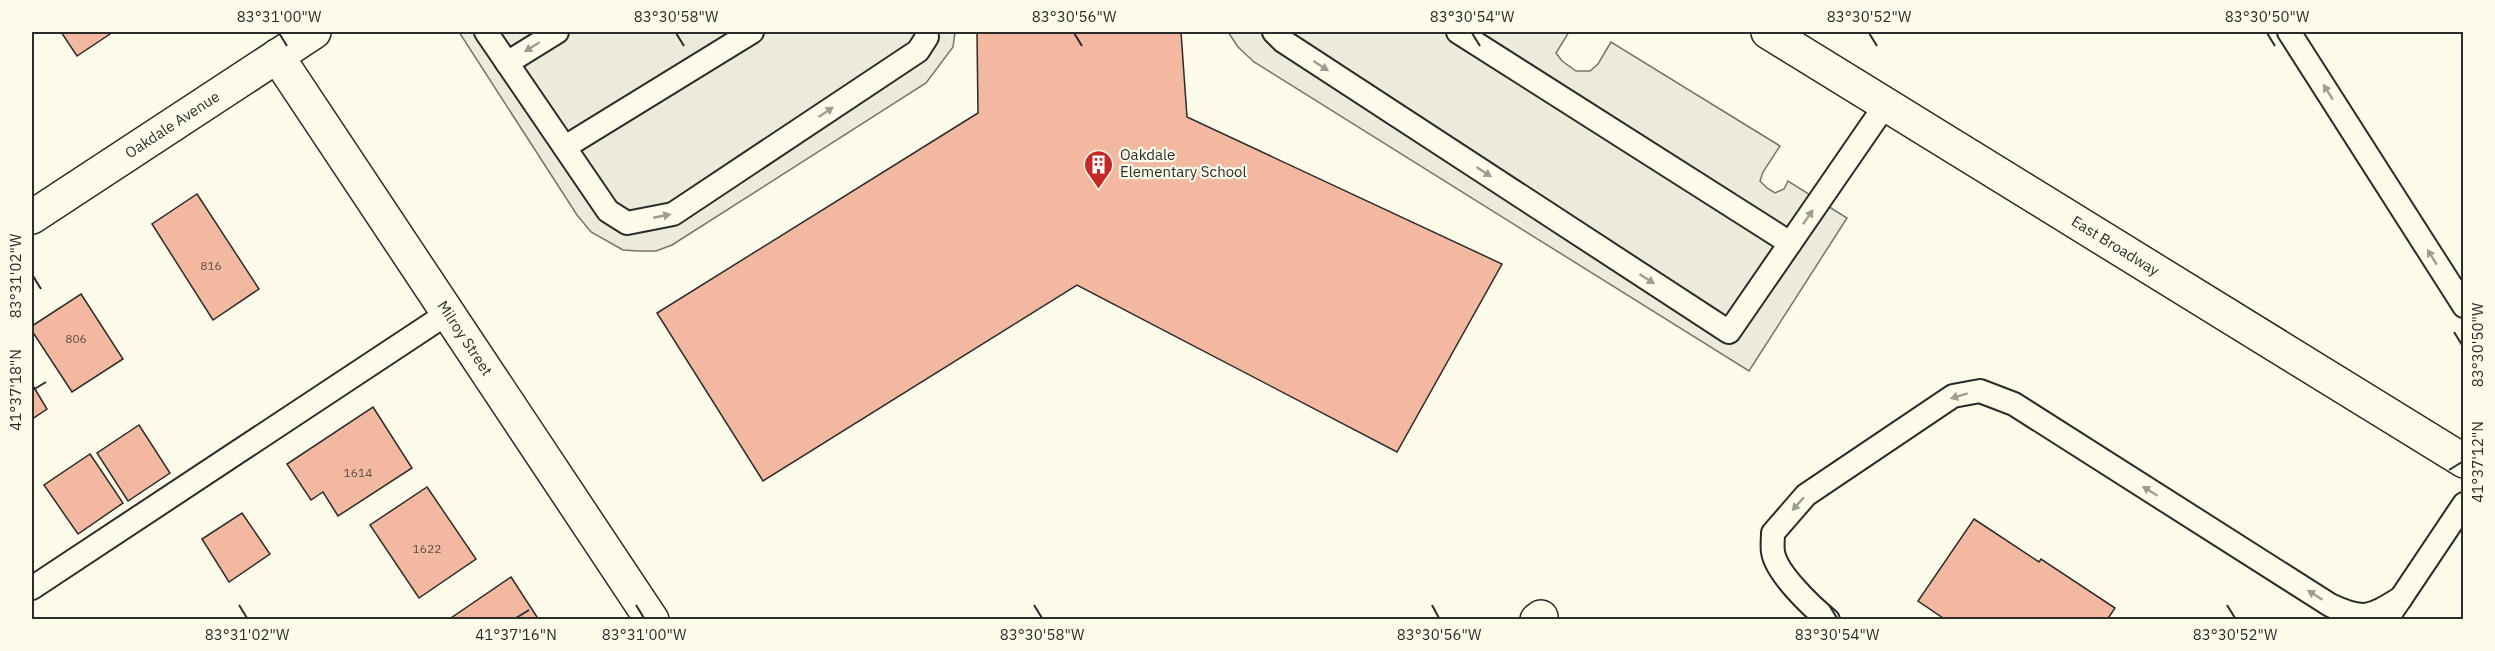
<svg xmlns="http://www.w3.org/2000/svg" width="2495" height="651" font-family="'IBM Plex Sans',sans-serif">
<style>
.parking{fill:#eceadb;stroke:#74746e;stroke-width:1.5}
.building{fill:#f2b8a0;stroke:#2b2b2b;stroke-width:1.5}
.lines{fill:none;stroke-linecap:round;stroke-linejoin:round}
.service-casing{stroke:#2b2b2b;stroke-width:26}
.minor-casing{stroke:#2b2b2b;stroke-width:36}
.tertiary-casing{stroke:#2b2b2b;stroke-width:36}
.service{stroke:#fdfbea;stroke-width:22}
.minor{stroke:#fdfbea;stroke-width:33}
.tertiary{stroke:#fdfbea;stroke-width:33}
.oneway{fill:#9e9d94}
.ticks{fill:none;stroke:#2b2b2b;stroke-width:2}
.labels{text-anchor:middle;stroke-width:4.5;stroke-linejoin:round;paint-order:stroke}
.number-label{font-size:12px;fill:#5d4e48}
.street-label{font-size:15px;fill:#2b2b2b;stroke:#fdfbea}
.poi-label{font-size:15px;fill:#2b2b2b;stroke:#fdfbea;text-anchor:start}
.neatline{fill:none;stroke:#2b2b2b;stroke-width:2}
.ticks-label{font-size:15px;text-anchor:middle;fill:#2b2b2b}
</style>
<rect width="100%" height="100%" fill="#fdfbea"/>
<g class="parking">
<polygon points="459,32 955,32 953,47 926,83 672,245 656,251 639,251 623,250 591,232 577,215"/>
<polygon points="1228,32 1569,32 1556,53 1562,61 1576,71 1590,71 1598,64 1611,42 1780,146 1763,172 1760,181 1767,188 1775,193 1784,189 1788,181 1847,218 1749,371 1254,62 1238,47"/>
</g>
<g class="building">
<polygon points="61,32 113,32 77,56"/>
<polygon points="977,32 1181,32 1187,117 1502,264 1397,452 1077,285 763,481 657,313 978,113"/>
<polygon points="197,194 259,289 213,320 152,224"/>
<polygon points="81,294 123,359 72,392 32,331 32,326"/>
<polygon points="32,384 47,409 32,419"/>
<polygon points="373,407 412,468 338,516 323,492 311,500 287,464"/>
<polygon points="139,425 170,473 128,501 97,453"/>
<polygon points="90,454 123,503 78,534 44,485"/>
<polygon points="427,487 476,559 419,598 370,525"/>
<polygon points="242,513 270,554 229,582 202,539"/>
<polygon points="1974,519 2039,562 2041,559 2115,608 2107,620 1946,620 1918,601"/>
<polygon points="511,577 539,620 448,620"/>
</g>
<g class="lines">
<defs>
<g id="service">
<polyline points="486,32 608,211 627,223 673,214 918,51 927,37 926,32"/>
<polyline points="1274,32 1283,41 1729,332 1886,104"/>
<polyline points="1458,32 1790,243"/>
<polyline points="2289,32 2464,306"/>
<polyline points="507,63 557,32"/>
<polyline points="565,147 752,32"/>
<polyline points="32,588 448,313"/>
<polyline points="2401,598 2464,504"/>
<path d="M1828 620C1812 607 1776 573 1773 552 1772 546 1773 539 1773 533L1806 495 1953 396 1980 391 2014 404 2330 605C2364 621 2370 617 2401 598L2386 620"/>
</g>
<g id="minor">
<path id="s1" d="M277 56 652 620"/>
<polyline points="1537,620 1541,617"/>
</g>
<g id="tertiary">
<path id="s2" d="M1768 32 2464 461"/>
<path id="s3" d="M32 217 314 32"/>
</g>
</defs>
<use href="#service" class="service-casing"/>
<use href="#minor" class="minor-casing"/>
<use href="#tertiary" class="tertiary-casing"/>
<use href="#service" class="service"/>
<use href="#minor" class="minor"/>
<use href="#tertiary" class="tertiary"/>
</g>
<defs><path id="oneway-solid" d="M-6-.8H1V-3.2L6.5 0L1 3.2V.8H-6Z" transform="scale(1.5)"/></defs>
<g class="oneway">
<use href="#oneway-solid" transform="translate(532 47) rotate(148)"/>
<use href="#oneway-solid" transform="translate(1321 66) rotate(33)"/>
<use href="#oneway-solid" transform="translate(2328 92) rotate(-122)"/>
<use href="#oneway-solid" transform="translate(826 112) rotate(-34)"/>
<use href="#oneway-solid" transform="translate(1484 172) rotate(33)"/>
<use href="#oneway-solid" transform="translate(662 216) rotate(-11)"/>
<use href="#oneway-solid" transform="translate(1808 217) rotate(-55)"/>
<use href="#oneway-solid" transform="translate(2432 257) rotate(-122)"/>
<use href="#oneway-solid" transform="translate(1647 279) rotate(33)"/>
<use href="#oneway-solid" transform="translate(1959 396) rotate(163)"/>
<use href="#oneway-solid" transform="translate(2150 491) rotate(-148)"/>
<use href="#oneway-solid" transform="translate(1798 504) rotate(131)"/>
<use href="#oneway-solid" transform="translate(2315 595) rotate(-148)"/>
</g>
<path class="ticks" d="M279 33 287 46M676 33 684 46M1074 33 1082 46M1472 33 1480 46M1869 33 1877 46M2267 33 2275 46M33 276 41 289M2454 332 2462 345M33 390 46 382M2449 470 2462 462M239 605 247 618M636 605 644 618M1034 605 1042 618M1432 605 1439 618M1829 605 1837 618M2227 605 2235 618M516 618 529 610"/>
<defs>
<symbol id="building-pin" viewBox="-11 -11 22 30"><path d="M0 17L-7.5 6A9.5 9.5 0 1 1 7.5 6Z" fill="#c62828" stroke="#fdfbea"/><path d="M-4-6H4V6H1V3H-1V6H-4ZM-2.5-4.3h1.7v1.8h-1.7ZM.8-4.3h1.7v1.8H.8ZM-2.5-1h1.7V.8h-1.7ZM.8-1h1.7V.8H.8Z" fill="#fff"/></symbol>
</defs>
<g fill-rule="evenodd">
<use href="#building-pin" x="1082" y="148" width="33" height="45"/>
</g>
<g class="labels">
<g class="number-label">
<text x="211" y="270">816</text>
<text x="76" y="343">806</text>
<text x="358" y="477">1614</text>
<text x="427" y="553">1622</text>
</g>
<g class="street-label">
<text dy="5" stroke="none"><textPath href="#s3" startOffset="168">Oakdale Avenue</textPath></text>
<text dy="5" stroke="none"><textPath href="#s2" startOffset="408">East Broadway</textPath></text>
<text dy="5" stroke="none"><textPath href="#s1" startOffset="339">Milroy Street</textPath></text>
</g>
<g class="poi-label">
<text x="1120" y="160">Oakdale<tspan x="1120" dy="17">Elementary School</tspan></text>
</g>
</g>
<rect width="2495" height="651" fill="none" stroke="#fdfbea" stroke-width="66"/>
<rect x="33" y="33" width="2429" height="585" class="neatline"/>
<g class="ticks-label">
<text x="279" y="22">83°31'00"W</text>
<text x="676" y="22">83°30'58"W</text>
<text x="1074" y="22">83°30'56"W</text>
<text x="1472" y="22">83°30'54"W</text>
<text x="1869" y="22">83°30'52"W</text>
<text x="2267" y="22">83°30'50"W</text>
<text transform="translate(16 276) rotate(-90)" y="5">83°31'02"W</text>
<text transform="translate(2478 345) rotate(-90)" y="5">83°30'50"W</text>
<text transform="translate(16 390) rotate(-90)" y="5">41°37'18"N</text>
<text transform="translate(2478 462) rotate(-90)" y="5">41°37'12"N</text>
<text x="247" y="640">83°31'02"W</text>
<text x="516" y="640">41°37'16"N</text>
<text x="644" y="640">83°31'00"W</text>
<text x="1042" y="640">83°30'58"W</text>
<text x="1439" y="640">83°30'56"W</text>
<text x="1837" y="640">83°30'54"W</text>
<text x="2235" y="640">83°30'52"W</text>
</g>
</svg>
